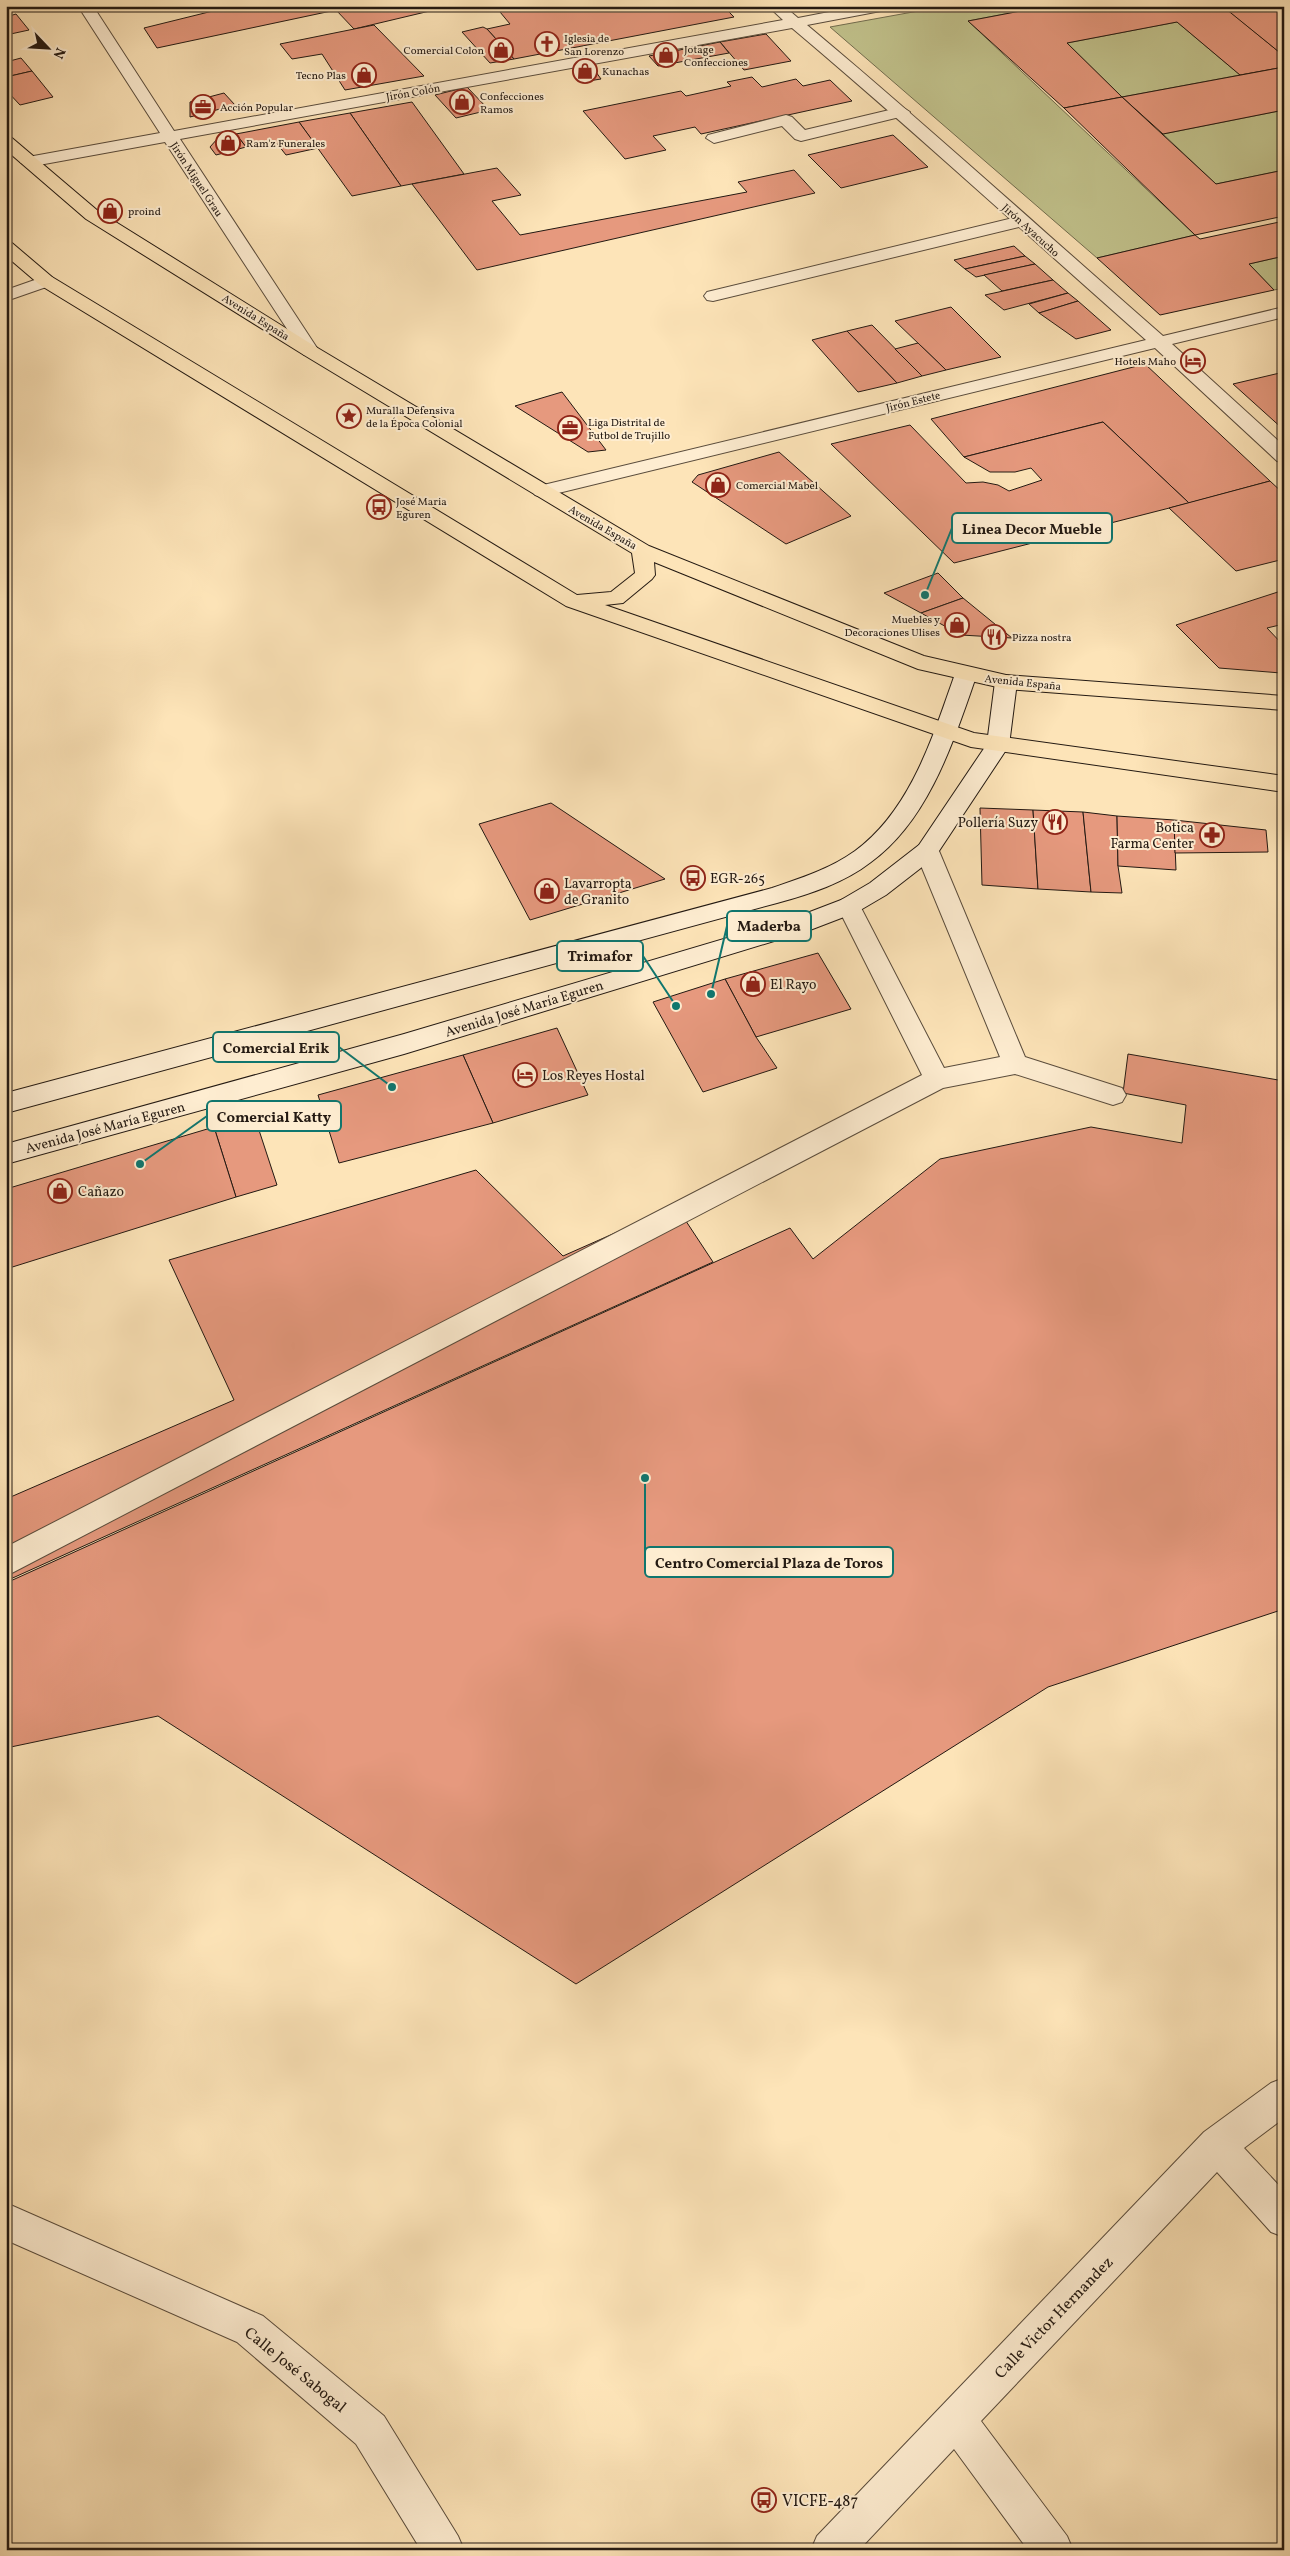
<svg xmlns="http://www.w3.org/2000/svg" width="1290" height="2556" font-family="Vollkorn,serif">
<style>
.green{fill:#c2c38d;stroke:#726e50}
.building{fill:#e6997e;stroke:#231912}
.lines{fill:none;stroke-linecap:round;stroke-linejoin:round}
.lane-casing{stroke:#5a4c3c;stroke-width:2}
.street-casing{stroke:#5a4c3c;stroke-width:2}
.secondary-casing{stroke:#231912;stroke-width:2}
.primary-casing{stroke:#231912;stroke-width:2}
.lane{fill:#feedd1;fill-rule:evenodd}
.street{fill:#feedd1;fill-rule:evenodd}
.secondary{fill:#feedd1;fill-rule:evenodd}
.primary{fill:#fde4b8;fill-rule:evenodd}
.labels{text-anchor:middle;stroke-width:4;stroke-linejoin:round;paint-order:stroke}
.far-poi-label{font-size:11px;fill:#231912;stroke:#feedd1;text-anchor:start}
.far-street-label{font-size:11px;fill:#231912;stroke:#feedd1}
.poi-label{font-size:14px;fill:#231912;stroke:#feedd1;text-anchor:start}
.street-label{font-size:14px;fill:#231912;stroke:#feedd1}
.near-street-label{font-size:16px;fill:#231912;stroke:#feedd1}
.near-poi-label{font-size:16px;fill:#231912;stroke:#feedd1;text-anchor:start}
.leader{fill:none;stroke:#0f766e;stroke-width:2}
.callout-dot{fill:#0f766e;stroke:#feedd1;stroke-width:2}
.callout{fill:#feedd1;stroke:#0f766e;stroke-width:2}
.callout-label{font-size:15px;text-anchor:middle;font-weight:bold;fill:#231912}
</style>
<rect width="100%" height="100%" fill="#fde4b8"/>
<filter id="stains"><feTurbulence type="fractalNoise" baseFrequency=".004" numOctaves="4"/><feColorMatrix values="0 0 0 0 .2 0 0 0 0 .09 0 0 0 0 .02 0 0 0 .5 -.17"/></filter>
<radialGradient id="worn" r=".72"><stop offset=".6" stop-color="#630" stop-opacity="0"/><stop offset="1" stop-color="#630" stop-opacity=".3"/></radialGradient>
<g class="green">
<polygon points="946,6 1047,6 968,21 1195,235 1097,258 830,27"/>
<polygon points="1177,22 1240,75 1122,97 1067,43"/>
<polygon points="1284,110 1284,170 1216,184 1163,134"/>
<polygon points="1284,256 1284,288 1274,290 1249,264"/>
</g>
<g class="building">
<polygon points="233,6 430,6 434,10 354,29 336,10 157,48 144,28"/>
<polygon points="495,6 723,6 734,17 514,59 487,29 510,24"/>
<polygon points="1047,6 1223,6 1284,56 1284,67 1240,75 1177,22 1067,43 1122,97 1064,108 968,21"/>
<polygon points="1238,6 1284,6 1284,56 1226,9"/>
<polygon points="16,14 29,30 6,35 6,17"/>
<polygon points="374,25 424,76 345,90 322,54 292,59 280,44"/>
<polygon points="483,27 487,29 514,59 490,63 462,32"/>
<polygon points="766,34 791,61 744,70 720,42"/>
<polygon points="720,42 729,53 658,66 649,56"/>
<polygon points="21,58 32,71 6,77 6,62"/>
<polygon points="591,65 601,79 582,82 573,69"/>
<polygon points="1284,67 1284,110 1163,134 1122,97"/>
<polygon points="32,71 53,97 20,105 6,90 6,77"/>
<polygon points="752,77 762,87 796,79 803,86 830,80 852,101 701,134 695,127 653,136 666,150 625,159 583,111 681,91 686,96 731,86 727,82"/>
<polygon points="467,87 489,110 456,118 435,95"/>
<polygon points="224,93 235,105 190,117 190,102"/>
<polygon points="1122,97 1216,184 1284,170 1284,216 1195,235 1064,108"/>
<polygon points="412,102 464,174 401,186 350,113"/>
<polygon points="350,113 401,186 352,196 299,122"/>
<polygon points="299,122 318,148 286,155 275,141 246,147 236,134"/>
<polygon points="236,134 246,147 216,155 210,147 218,138"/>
<polygon points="893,135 928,167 841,188 808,155"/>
<polygon points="497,168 521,195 492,201 520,235 747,192 738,182 794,170 815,193 477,270 412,184"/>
<polygon points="1284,221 1284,256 1249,264 1274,290 1160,315 1097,258 1195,235 1200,239"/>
<polygon points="1014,246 1025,256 965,269 954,260"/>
<polygon points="1025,256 1035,264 976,277 965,269"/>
<polygon points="1035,264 1053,280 1002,291 984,275"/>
<polygon points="1053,280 1068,293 1004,310 985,295"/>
<polygon points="1068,293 1078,301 1039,313 1029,304"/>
<polygon points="1078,301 1111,330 1076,339 1039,313"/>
<polygon points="951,307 1001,357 946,370 895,321"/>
<polygon points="872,325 922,376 897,383 847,331"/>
<polygon points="847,331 897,383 858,392 812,340"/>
<polygon points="918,343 946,370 922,376 895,349"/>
<polygon points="1145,364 1270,481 1189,503 1103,422 964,457 931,419"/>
<polygon points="1284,372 1284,430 1233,384"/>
<polygon points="562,392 606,450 588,452 515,406"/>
<polygon points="1103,422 1189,503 954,563 831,444 910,425 966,483 983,482 998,485 1009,491 1042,480 1031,468 1015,472 990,472 964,457"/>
<polygon points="779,452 851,516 786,544 692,482 698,475"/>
<polygon points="1270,481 1284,494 1284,559 1236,571 1169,508"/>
<polygon points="938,573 963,598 921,613 884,593"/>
<polygon points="1284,590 1284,624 1267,628 1284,646 1284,672 1281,673 1219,668 1176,625"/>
<polygon points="963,598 1012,638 961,635 921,613"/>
<polygon points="551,803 665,879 530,920 479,824"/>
<polygon points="980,808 1033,810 1038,889 982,885"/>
<polygon points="1033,810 1083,812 1091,892 1038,889"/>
<polygon points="1083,812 1117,816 1118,866 1122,893 1091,892"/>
<polygon points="1117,816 1174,820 1176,870 1118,866"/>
<polygon points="1174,820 1266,830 1268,852 1175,853"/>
<polygon points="818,953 851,1009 756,1037 725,979"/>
<polygon points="725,979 756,1037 777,1068 703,1092 653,1002"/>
<polygon points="557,1028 588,1095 493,1123 463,1055"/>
<polygon points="1128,1054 1284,1081 1284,1609 1048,1687 576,1984 158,1716 6,1748 6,1583 790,1228 813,1259 940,1159 1091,1127 1182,1143 1186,1105 1123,1093"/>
<polygon points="463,1055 493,1123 339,1163 318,1095"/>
<polygon points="254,1115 277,1185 236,1197 214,1127"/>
<polygon points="214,1127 236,1197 6,1269 6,1189"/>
<polygon points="476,1170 563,1256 676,1206 713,1262 6,1581 6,1499 234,1400 169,1260"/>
</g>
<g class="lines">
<defs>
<g id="lane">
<polygon points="902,107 910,112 908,115 801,141 795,139 782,126 714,143 706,138 708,135 786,115 792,117 805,130"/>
<polygon points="1021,216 1027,217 1030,221 1027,225 713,301 707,300 704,296 707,292"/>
<polygon points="46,276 52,277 55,281 52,285 6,301 6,290"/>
<polygon points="927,843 935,845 939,851 1025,1057 1122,1088 1126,1095 1122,1102 1113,1105 1015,1074 943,1088 6,1576 6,1547 922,1075 837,906 841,900 849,897 857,900 944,1068 1000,1057 915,851 919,845"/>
</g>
<g id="street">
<path d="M78 6H93L174 131 783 20 768 6H784L798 18 860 6H893L886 10 807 25C928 126 1044 232 1163 336L1284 307V317L1172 344 1284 446V463L1277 461 1155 348 542 497 535 495 532 491 535 487 1146 340C1028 236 912 129 792 28L180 139 319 351 316 355H304L165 142 28 167 20 162 28 157 160 133Z"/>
<polygon points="1284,2078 1284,2118 1244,2148 1284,2191 1284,2237 1271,2232 1217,2172 981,2421 1067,2536 1073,2550 1028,2550 954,2449 859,2550 811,2550 817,2536 1204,2132 1271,2083"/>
<polygon points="6,2203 263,2316 384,2416 458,2536 464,2550 421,2550 356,2444 237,2342 6,2240"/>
</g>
<g id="secondary">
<path d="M966 667 974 669 977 674C954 739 930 819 871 862 844 883 810 894 777 903L6 1113V1093L772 888C801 878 830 869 855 851 911 810 933 736 955 674L958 669Z"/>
<polygon points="1006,675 1014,677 1017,682 1009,745 1006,750 935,857 886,895 857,912 810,930 404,1054 6,1164 6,1144 404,1034 794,918 841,900 870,883 919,845 987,744 995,682 998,677"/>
</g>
<polygon id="primary" points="6,136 12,138 98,211 316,347 649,546 924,656 1006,675 1284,696 1284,710 1006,689 918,669 654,562 655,575 652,579 623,603 605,605 974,733 1284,776 1284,792 971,747 566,606 40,285 6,256 6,242 12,243 52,277 577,595 611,592 635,573 632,553 304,355 86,219 6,150"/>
</defs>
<use href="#lane" class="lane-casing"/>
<use href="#street" class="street-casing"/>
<use href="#secondary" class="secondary-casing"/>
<use href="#primary" class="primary-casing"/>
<use href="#lane" class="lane"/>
<use href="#street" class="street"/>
<use href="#secondary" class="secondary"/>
<use href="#primary" class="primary"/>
</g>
<defs>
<symbol id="church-ring" viewBox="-11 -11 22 22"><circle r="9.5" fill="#feedd1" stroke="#8f2418" stroke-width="1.5"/><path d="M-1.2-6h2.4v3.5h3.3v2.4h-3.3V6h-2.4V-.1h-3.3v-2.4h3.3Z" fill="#8f2418"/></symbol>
<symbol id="shop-ring" viewBox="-11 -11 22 22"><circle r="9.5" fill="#feedd1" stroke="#8f2418" stroke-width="1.5"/><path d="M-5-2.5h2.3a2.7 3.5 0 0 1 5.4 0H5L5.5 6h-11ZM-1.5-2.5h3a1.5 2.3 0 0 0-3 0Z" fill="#8f2418"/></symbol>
<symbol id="office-ring" viewBox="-11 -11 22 22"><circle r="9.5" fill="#feedd1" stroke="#8f2418" stroke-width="1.5"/><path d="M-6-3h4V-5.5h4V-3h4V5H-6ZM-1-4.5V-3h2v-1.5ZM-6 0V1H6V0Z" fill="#8f2418"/></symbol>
<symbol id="hotel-ring" viewBox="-11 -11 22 22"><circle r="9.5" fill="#feedd1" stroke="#8f2418" stroke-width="1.5"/><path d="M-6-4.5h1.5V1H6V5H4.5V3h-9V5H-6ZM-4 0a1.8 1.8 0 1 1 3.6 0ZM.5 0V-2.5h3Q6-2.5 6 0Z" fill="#8f2418"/></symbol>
<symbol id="sight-ring" viewBox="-11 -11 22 22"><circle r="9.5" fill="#feedd1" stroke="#8f2418" stroke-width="1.5"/><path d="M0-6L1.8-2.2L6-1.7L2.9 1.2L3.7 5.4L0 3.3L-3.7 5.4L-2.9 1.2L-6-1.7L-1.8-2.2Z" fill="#8f2418"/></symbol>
<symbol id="bus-ring" viewBox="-11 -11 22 22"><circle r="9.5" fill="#feedd1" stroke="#8f2418" stroke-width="1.5"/><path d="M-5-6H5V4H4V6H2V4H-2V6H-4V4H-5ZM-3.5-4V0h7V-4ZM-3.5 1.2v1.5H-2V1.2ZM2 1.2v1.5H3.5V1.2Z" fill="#8f2418"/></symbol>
<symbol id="restaurant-ring" viewBox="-11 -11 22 22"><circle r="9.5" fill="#feedd1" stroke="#8f2418" stroke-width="1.5"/><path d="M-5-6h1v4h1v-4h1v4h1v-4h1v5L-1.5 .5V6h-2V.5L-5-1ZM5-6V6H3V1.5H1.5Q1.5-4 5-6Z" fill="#8f2418"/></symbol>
<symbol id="pharmacy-ring" viewBox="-11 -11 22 22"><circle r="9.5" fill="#feedd1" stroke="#8f2418" stroke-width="1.5"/><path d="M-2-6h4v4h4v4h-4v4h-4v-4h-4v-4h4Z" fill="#8f2418"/></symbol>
</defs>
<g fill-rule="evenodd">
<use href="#church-ring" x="533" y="30" width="28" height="28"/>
<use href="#shop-ring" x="487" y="36" width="28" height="28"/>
<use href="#shop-ring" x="652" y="41" width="28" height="28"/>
<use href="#shop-ring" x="571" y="57" width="28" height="28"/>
<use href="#shop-ring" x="350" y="61" width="28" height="28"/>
<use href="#shop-ring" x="448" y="88" width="28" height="28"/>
<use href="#office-ring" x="189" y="93" width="28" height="28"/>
<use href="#shop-ring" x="214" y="129" width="28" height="28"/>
<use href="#shop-ring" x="96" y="197" width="28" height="28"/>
<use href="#hotel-ring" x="1179" y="347" width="28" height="28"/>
<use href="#sight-ring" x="335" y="402" width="28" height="28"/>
<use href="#office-ring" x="556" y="414" width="28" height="28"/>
<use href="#shop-ring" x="704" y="471" width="28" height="28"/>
<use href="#bus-ring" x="365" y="493" width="28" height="28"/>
<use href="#shop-ring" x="943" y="611" width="28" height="28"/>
<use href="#restaurant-ring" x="980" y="623" width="28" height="28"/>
<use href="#restaurant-ring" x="1041" y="808" width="28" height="28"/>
<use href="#pharmacy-ring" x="1198" y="821" width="28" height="28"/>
<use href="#bus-ring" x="679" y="864" width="28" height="28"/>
<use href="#shop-ring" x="533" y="877" width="28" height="28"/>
<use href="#shop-ring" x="739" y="970" width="28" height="28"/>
<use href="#hotel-ring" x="511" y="1061" width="28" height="28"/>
<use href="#shop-ring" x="46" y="1177" width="28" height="28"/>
<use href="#bus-ring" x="750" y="2486" width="28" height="28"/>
</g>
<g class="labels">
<g class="far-poi-label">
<text x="564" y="42">Iglesia de<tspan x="564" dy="13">San Lorenzo</tspan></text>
<text x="684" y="53">Jotage<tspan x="684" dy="13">Confecciones</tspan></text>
<text x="484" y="54" text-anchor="end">Comercial Colon</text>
<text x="602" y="75">Kunachas</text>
<text x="346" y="79" text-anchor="end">Tecno Plas</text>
<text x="480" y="100">Confecciones<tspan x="480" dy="13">Ramos</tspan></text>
<text x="220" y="111">Acción Popular</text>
<text x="246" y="147">Ram'z Funerales</text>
<text x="128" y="215">proind</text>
<text x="1176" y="365" text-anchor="end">Hotels Maho</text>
<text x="366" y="414">Muralla Defensiva<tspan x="366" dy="13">de la Época Colonial</tspan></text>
<text x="588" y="426">Liga Distrital de<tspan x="588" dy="13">Futbol de Trujillo</tspan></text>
<text x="736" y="489">Comercial Mabel</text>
<text x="396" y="505">José Maria<tspan x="396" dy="13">Eguren</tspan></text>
<text x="940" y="623" text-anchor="end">Muebles y<tspan x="940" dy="13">Decoraciones Ulises</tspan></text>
<text x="1012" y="641">Pizza nostra</text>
</g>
<g class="far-street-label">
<text transform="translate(413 92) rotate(-10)" y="4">Jirón Colón</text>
<text transform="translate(197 179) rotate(57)" y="4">Jirón Miguel Grau</text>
<text transform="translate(1031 230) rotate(42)" y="4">Jirón Ayacucho</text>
<text transform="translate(256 317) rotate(32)" y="4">Avenida España</text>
<text transform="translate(913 401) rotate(-14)" y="4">Jirón Estete</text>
<text transform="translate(603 527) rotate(30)" y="4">Avenida España</text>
<text transform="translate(1023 682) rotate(6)" y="4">Avenida España</text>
</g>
<g class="poi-label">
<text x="1038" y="827" text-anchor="end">Pollería Suzy</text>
<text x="1194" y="832" text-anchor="end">Botica<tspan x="1194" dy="16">Farma Center</tspan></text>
<text x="710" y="883">EGR-265</text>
<text x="564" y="888">Lavarropta<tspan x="564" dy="16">de Granito</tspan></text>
<text x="770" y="989">El Rayo</text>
<text x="542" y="1080">Los Reyes Hostal</text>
<text x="78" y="1196">Cañazo</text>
</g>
<g class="street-label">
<text transform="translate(524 1008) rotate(-17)" y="5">Avenida José María Eguren</text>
<text transform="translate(105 1127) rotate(-15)" y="5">Avenida José María Eguren</text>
</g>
<g class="near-street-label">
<text transform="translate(1053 2317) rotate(-46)" y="6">Calle Victor Hernandez</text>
<text transform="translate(296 2369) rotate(39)" y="6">Calle José Sabogal</text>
</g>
<g class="near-poi-label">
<text x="782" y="2506">VICFE-487</text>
</g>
</g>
<path class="leader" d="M925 595L952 528M711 994L727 926M676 1006L643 956M392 1087L339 1047M140 1164L207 1116M645 1478L645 1562"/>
<g class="callout-dot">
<circle cx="925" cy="595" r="5"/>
<circle cx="711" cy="994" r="5"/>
<circle cx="676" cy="1006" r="5"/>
<circle cx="392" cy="1087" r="5"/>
<circle cx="140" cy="1164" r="5"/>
<circle cx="645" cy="1478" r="5"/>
</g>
<g class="callout">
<rect x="952" y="513" width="160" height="30" rx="5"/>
<rect x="727" y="911" width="84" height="30" rx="5"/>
<rect x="557" y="941" width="86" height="30" rx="5"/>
<rect x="213" y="1032" width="126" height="30" rx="5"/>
<rect x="207" y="1101" width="134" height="30" rx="5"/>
<rect x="645" y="1547" width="248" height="30" rx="5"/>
</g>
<g class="callout-label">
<text x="1032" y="534">Linea Decor Mueble</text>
<text x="769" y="931">Maderba</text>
<text x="600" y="961">Trimafor</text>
<text x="276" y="1053">Comercial Erik</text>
<text x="274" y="1122">Comercial Katty</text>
<text x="769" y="1568">Centro Comercial Plaza de Toros</text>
</g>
<rect width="1290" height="2556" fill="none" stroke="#fde4b8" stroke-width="25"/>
<rect x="8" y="8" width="1275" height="2541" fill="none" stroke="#231912" stroke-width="2.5"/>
<rect x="12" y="12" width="1265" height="2531" fill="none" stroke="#231912"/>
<g transform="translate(48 48) rotate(115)" stroke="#feedd1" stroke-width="4" paint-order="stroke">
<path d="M0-4L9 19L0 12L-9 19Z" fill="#231912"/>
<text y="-8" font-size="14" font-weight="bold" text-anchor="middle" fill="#231912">N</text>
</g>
<rect width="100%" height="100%" filter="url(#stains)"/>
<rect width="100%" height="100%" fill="url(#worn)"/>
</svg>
